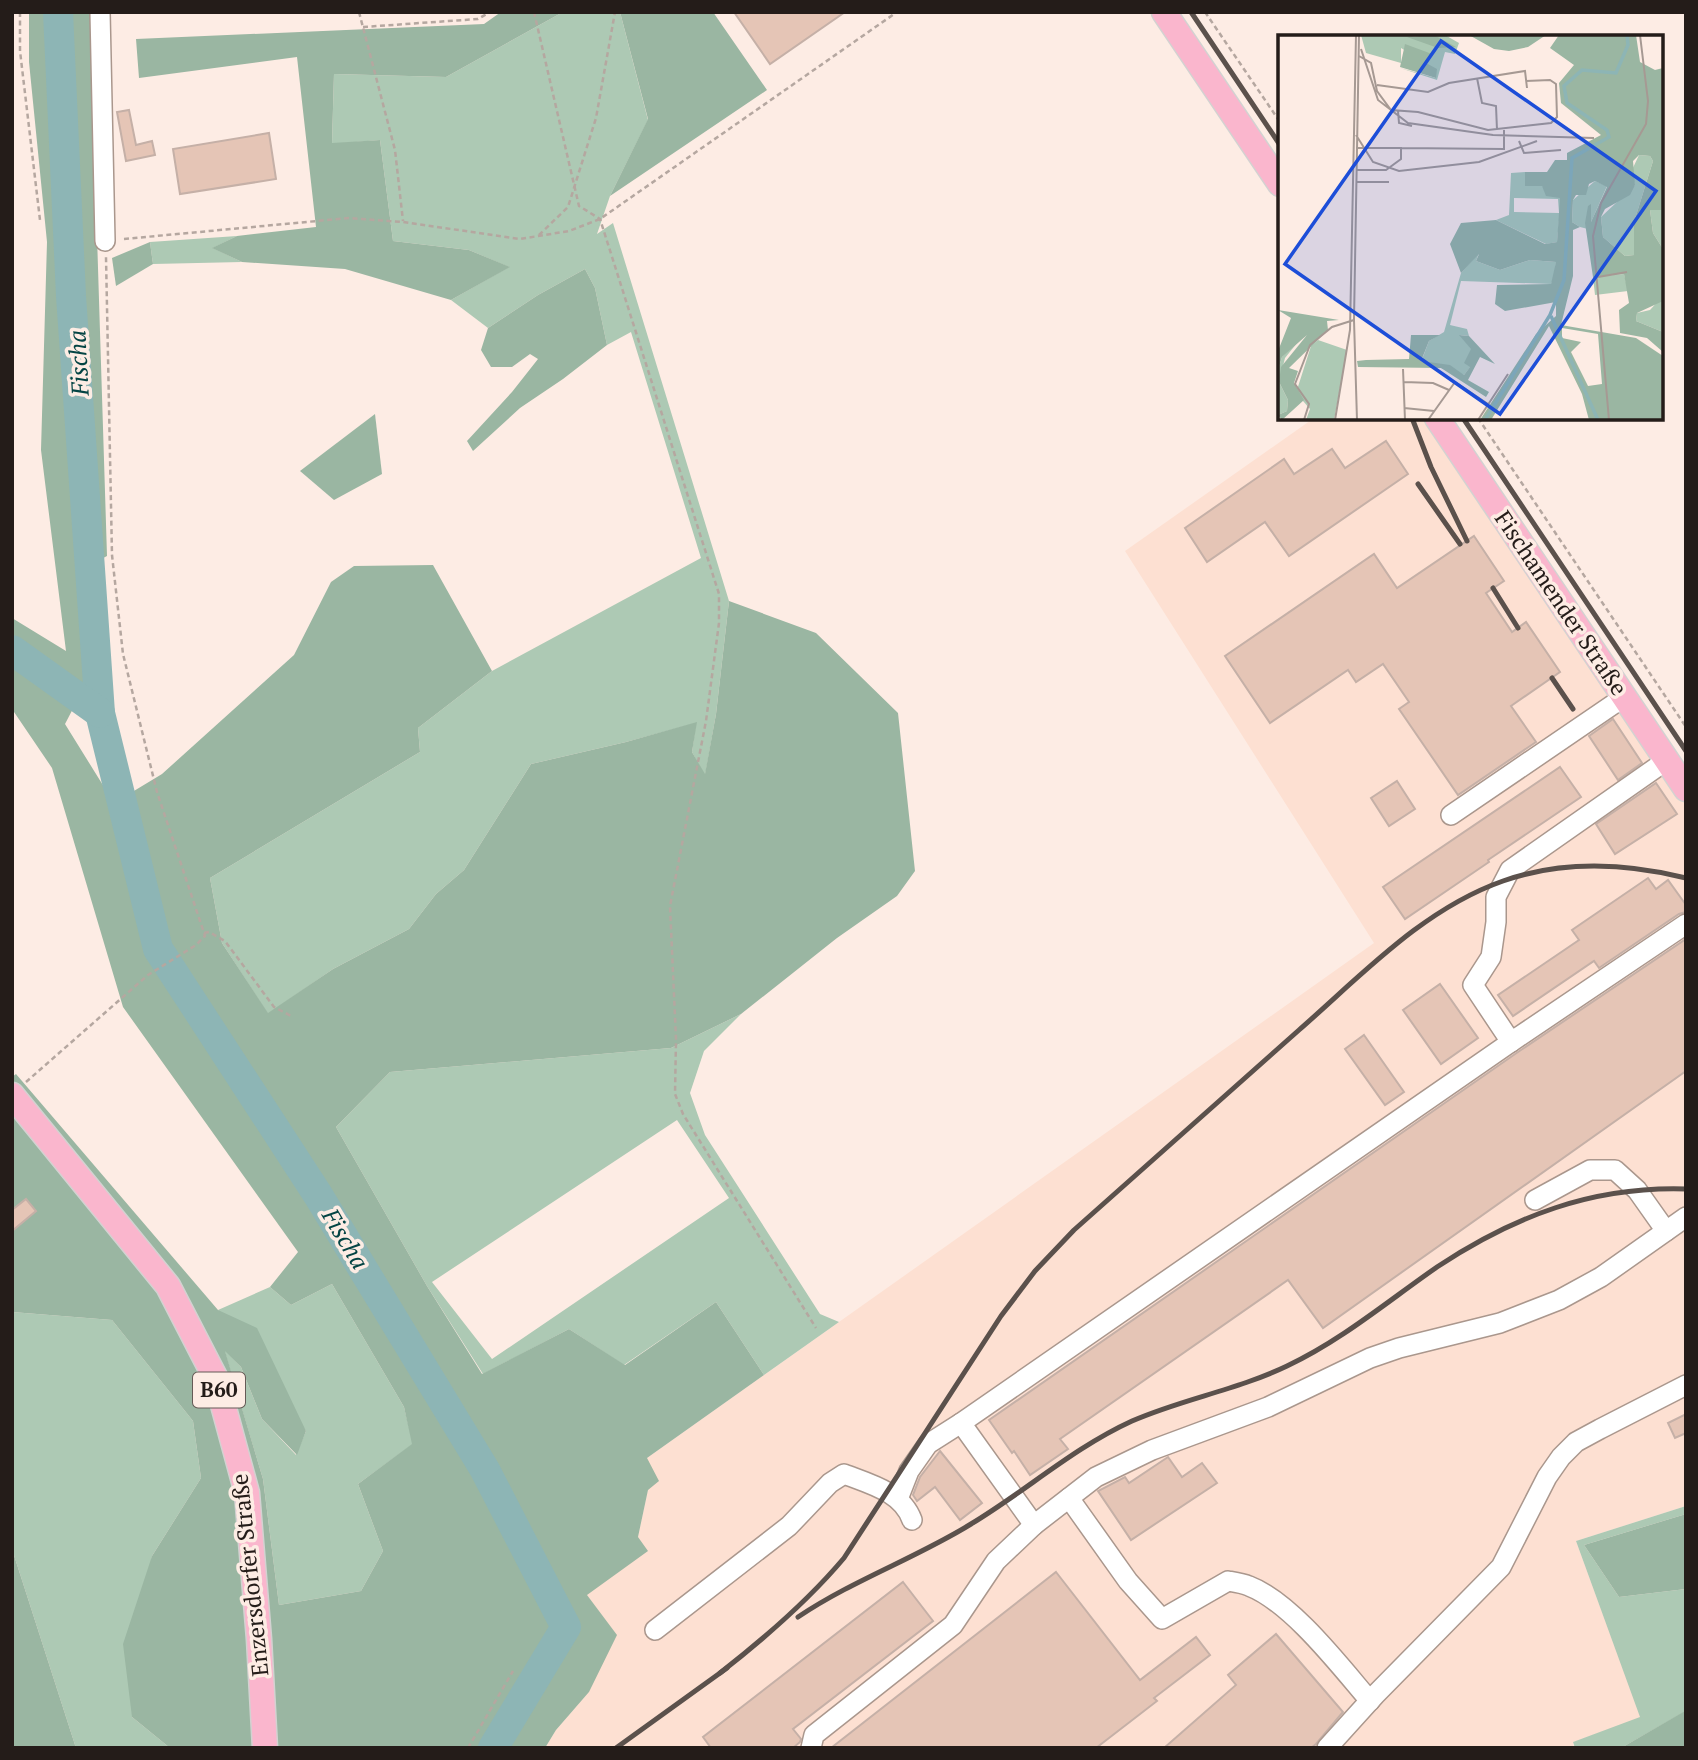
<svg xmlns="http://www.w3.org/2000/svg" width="1698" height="1760" font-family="'PT Serif',serif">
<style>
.built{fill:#fde0d2}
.green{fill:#adc9b4;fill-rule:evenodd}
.forest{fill:#9ab6a2}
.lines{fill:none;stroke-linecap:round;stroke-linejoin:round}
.river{stroke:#8db5b5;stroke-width:30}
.building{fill:#e5c5b6;stroke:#c5b0a7;stroke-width:2}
.minor-casing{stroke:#aa978d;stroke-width:22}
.major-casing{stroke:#d3d2d1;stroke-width:27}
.path{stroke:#b5a7a0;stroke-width:2.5;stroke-dasharray:5 3.5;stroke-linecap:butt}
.minor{stroke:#fff;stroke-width:19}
.major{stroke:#fab6cd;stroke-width:24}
.rail{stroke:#5b514c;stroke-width:5}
.labels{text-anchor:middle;stroke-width:7;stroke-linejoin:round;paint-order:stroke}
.shield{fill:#fdece4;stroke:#655a56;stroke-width:2}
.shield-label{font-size:21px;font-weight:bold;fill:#241c19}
.street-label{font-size:23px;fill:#241c19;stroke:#fdece4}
.water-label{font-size:24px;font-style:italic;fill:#044444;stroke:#fdece4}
.inset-river{fill:none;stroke:#8db5b5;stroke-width:3.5}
.inset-road{fill:none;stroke:#a69993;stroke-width:2}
.view{fill:#1d4ed8;fill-opacity:0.15;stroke:#1d4ed8;stroke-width:3.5}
.inset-edge{fill:none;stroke:#241c19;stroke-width:3.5}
</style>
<rect width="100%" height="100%" fill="#fdece4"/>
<polygon class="built" points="1314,418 1425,418 1576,638 1686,805 1686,1506 1576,1541 1641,1718 1573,1742 1574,1748 545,1748 556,1730 589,1692 587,1595 638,1537 648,1490 647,1458 1374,943 1125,551"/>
<g class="green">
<polygon points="563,12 620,12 648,120 610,196 597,234 613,223 729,601 716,714 705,776 692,752 696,723 626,742 531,764 464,870 436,894 409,929 333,969 268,1014 222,943 210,878 420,752 418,728 492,671 701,558 631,332 607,345 595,288 585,269 538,295 488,328 451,300 509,267 469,250 393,241 380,140 332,144 334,74 446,77"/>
<polygon points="237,236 213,248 242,262 153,264 150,242"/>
<path d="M741 1014 704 1051 690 1093 705 1135 820 1314 839 1322 764 1375 716 1302 624 1365 569 1329 483 1374 427 1286 336 1127 390 1072 671 1048ZM677 1120 729 1198 492 1359 432 1282Z"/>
<polygon points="332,1284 404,1407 413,1444 358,1484 383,1551 361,1591 279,1605 263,1479 224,1349 241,1367 262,1419 296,1455 306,1431 218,1310 270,1287 291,1305"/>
<polygon points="12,1312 112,1320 193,1421 201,1478 152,1556 132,1717 170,1748 76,1748 12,1549"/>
<polygon points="1686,1506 1686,1514 1584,1545 1619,1597 1686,1589 1686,1711 1621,1748 1575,1748 1573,1742 1640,1717 1576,1541"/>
</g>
<g class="forest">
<polygon points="29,12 90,12 107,556 82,569 89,678 65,724 114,803 162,774 294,655 331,582 354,566 433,565 492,671 418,728 420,752 210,878 222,943 268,1013 333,969 409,929 436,894 464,870 531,764 626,742 697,722 692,752 705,774 716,714 729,601 816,633 898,713 915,871 897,896 837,938 741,1014 671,1048 390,1072 336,1127 427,1286 482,1374 569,1329 625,1365 716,1302 764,1375 647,1458 659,1481 648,1490 638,1537 648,1551 587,1595 617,1635 589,1692 556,1730 545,1748 170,1748 132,1717 123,1644 152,1556 201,1478 193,1421 112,1320 12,1312 12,1077 16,1074 218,1310 257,1328 306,1431 297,1455 262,1419 241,1367 225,1351 263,1479 279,1605 361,1591 383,1551 358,1484 412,1444 404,1407 332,1284 291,1305 270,1287 298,1252 123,1007 52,768 12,709 12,618 66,651 41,450 47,242 29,62"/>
<polygon points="501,12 563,12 446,77 334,74 332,143 380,140 393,241 469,250 510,267 451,300 345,269 242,262 212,248 237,236 316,227 297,57 139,78 136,39 484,24"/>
<polygon points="620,12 713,12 767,90 610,196 648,119"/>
<polygon points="150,242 153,264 116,286 112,258"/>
<polygon points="585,269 595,288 607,345 563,379 520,408 473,451 467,441 512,392 538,359 530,354 512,367 491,367 481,350 488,328 538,295"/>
<polygon points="375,414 382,474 334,500 300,471"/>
<polygon points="1686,1514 1686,1589 1619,1597 1584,1545"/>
<polygon points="12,1549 76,1748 12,1748"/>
<polygon points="1685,1711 1686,1748 1621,1748"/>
</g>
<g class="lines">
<g class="river">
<polyline points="58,12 71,296 100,713 158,949 318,1195 485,1470 566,1627 493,1748"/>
<polyline points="12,650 100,713"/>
</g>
</g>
<g class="building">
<polygon points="734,12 845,12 770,64"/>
<polygon points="129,110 136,145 152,141 155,155 126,161 117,112"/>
<polygon points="269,133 276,179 180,194 173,149"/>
<polygon points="1386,441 1408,474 1289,556 1265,522 1207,562 1185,528 1284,459 1294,474 1332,449 1345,468"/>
<polygon points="1474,536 1504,581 1486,593 1512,632 1526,622 1560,672 1511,706 1536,742 1458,795 1399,709 1409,702 1383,664 1356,682 1348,670 1270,723 1225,656 1374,554 1397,588"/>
<polygon points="1613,719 1642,763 1618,780 1589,736"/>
<polygon points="1560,767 1581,797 1488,860 1489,862 1405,919 1383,887"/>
<polygon points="1397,781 1415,809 1389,826 1371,798"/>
<polygon points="1656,783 1677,814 1615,854 1596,824"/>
<polygon points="1648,878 1656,889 1668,880 1686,905 1686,912 1679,914 1599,968 1594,961 1513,1016 1498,995 1579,940 1572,930"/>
<polygon points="1686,939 1686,1071 1323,1328 1288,1280 1060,1439 1068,1449 1030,1475 1014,1451 1012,1453 989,1420 1518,1052"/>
<polygon points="1440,984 1478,1038 1441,1064 1403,1010"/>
<polygon points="1364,1035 1404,1092 1385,1105 1345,1049"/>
<polygon points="26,1199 36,1211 12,1231 12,1210"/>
<polygon points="1686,1414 1686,1433 1675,1438 1668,1423"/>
<polygon points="940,1451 982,1503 960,1520 935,1487 917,1501 913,1495 920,1477"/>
<polygon points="1168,1457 1182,1477 1202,1463 1217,1483 1131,1540 1098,1491 1125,1477 1129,1483"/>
<polygon points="1056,1572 1140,1680 1196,1637 1210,1655 1154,1698 1157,1701 1096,1748 831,1748"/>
<polygon points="903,1582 933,1621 793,1729 801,1739 800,1742 793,1748 711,1748 703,1737"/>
<polygon points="1276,1634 1343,1712 1316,1744 1311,1748 1164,1748 1236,1685 1228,1675"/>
</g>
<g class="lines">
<defs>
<g id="minor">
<polyline points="100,12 105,241"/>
<polyline points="1667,760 1510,870 1496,897 1496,922 1491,957 1473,985 1511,1042 1686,924"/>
<polyline points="1451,815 1624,697"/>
<polyline points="1535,1200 1590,1170 1615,1170 1637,1190 1666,1231"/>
<path d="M1069 1498 1128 1581 1162 1619 1228 1581C1234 1582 1242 1583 1249 1586 1291 1602 1340 1666 1370 1701"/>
<polyline points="898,1499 909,1471 928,1444 961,1423"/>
<polyline points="1034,1525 961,1423 1511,1042"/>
<path d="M655 1630 789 1526 830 1483 844 1474C870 1484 902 1492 912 1520"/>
<polyline points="811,1748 814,1735 953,1625 996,1561 1034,1525 1096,1477 1152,1450 1268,1407 1370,1358 1399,1348 1500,1323 1559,1300 1601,1277 1686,1217"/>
<polyline points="1327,1748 1375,1695 1501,1567 1547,1477 1561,1457 1576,1442 1600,1429 1686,1385"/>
</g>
<g id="major">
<polyline points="1164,12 1280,184"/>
<polyline points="1437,418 1686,789"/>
<polyline points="12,1095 168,1286 216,1379 247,1493 259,1639 265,1748"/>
</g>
</defs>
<use href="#minor" class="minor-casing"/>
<use href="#major" class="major-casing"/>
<g class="path">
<polyline points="20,12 20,51 40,220"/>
<polyline points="359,12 395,150 403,221"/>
<polyline points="534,12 579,206 600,219 719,594 719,623 706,721 670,906 676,1039 675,1094 683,1114 816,1328"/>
<polyline points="1205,12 1280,122"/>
<polyline points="363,27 478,19 490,12"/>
<polyline points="539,235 568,207 574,188 596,118 615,12"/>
<polyline points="124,239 349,218 403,222 520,239 569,231 600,219 897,12"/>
<polyline points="1478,418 1686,727"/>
<polyline points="204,933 209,932 225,941 274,1007 293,1017"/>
<polyline points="26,1082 148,975 196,945 205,936 157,792 123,654 112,555 106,257"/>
<polyline points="468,1748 513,1671"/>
</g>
<use href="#minor" class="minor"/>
<use href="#major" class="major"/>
<g class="rail">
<polyline points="1191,12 1280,145"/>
<polyline points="1412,418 1431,467 1467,541"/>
<polyline points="1463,418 1686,751"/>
<polyline points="1418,484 1460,544"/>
<polyline points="1493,588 1518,628"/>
<polyline points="1552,678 1573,709"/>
<path d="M798 1617C853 1580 916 1558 971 1524 1026 1491 1073 1448 1132 1421 1182 1399 1237 1390 1287 1366 1342 1340 1388 1301 1437 1267 1514 1216 1593 1186 1686 1189"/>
<path d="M720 1673C765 1638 807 1602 844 1558L1001 1316 1035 1271 1074 1230C1149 1163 1224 1096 1299 1030 1362 975 1423 909 1503 881 1563 860 1625 863 1686 878"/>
<polyline points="616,1748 727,1668"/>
</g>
</g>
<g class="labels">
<rect class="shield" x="193" y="1372.5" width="52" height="35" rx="5"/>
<g class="shield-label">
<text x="219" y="1397">B60</text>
</g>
<g class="street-label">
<text transform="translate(1561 603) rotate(56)" y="8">Fischamender Straße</text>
<text transform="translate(250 1575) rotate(-96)" y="8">Enzersdorfer Straße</text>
</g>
<g class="water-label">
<text transform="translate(79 363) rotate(-93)" y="8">Fischa</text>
<text transform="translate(345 1239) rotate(59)" y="8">Fischa</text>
</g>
</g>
<g transform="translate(1278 35)">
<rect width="385" height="385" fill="#fdece4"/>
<path d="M83 0H130L170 11 156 0H167L181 8 177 19 167 17 159 45 122 33 158 43 148 28 123 13V28L88 18ZM361 120 372 121 375 126 356 187V220L347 221 325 202 323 182 357 150 353 137ZM247 137V151H264L283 163 279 207 268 209 218 185 231 180 233 138ZM236 163 280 164 281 178 236 177ZM317 146 329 151 310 194 302 192 294 187 295 165ZM372 175H385V214L375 198ZM201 218 198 226 222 235 252 225 278 227 277 240 273 249 183 246 172 290 189 294 191 301 182 300 194 314 193 331 186 340 143 327 151 306 166 297 183 238ZM346 239 350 256 317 260 315 242ZM382 264 385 266V297L358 286 359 278 372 275ZM27 298 7 323 1 347 10 365 9 376 0 380V335L4 322ZM40 305 69 315 56 385H28L32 374 18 358 33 311Z" fill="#adc9b4" fill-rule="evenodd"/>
<path d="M156 0 178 12 160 13 129 2ZM191 0H268L250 12 231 16 216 14ZM281 0H358L362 27 377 35 385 33V175H372L375 198 385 214V266L359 278 358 286 385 297V317L369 303 342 298 341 275 351 268 346 239 315 242 307 188 310 171 313 169V187L329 152 317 146 311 149 308 160H298L295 165 294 187 302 192 295 195V241L283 290 358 303 385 321V385H311L304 359 271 291 213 385H202L258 299 278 281V267L227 276 217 269 219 250 273 249 278 227 252 225 222 235 198 226 201 219 183 238 172 209 183 188 218 185 267 209 279 207 282 163 268 161 264 151H247V137H269L277 125H289V118L323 100 283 68 281 48 296 30 272 13ZM361 120 372 121 375 126 356 187V220L347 221 325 202 323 182 327 174 352 160 357 150 355 126ZM284 293 320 299 324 349 310 351 293 317 303 307 284 303ZM127 9 154 19 148 28 159 34 158 43 122 32ZM0 275 61 285 49 286 50 295 11 333 20 336 16 348 26 365 4 385 0 380 9 376 10 365 1 347 3 332 29 300 4 322 0 335V316L13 283ZM133 300H162L151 306 143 326 172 330 186 340 192 332 186 328 193 314 181 300 191 301 217 329 202 322 190 345 211 357 208 362 163 333 80 332 79 326 88 325 131 324Z" fill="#9ab6a2" fill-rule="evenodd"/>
<path class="inset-river" d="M273 281 320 385M207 385 272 280 286 245 294 123 331 102 329 95 289 68 286 51 304 35 338 38 350 10 349 0"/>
<path class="inset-road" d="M83 14 100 65 130 88 215 100 316 103M81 21 93 28 99 56 113 75 140 77 210 95 273 88 279 82 278 49 272 45 248 46M199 43 204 68 218 71 219 95M99 50 150 57 171 48 247 36 249 53M120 76 121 88 134 91M78 100 95 127 121 136 201 127 259 106M241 106 246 118 283 115M123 113 226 114V95M79 135H108L123 124V113H80M78 147H111M320 242 349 237M125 334 127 385M126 347 155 348 171 355M126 373 156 376M26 385 31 369 17 349 32 310 54 292 76 285M57 385 72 295 78 0M79 385 76 285 81 0M150 385 177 347 210 369M200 385 230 339M331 385 315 201 323 168 368 89 370 66 362 0"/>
<path class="view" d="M163 6 378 156 222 379 7 229Z"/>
<rect width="385" height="385" class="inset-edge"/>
</g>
<rect width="1698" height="1760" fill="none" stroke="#241c19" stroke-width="28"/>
</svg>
